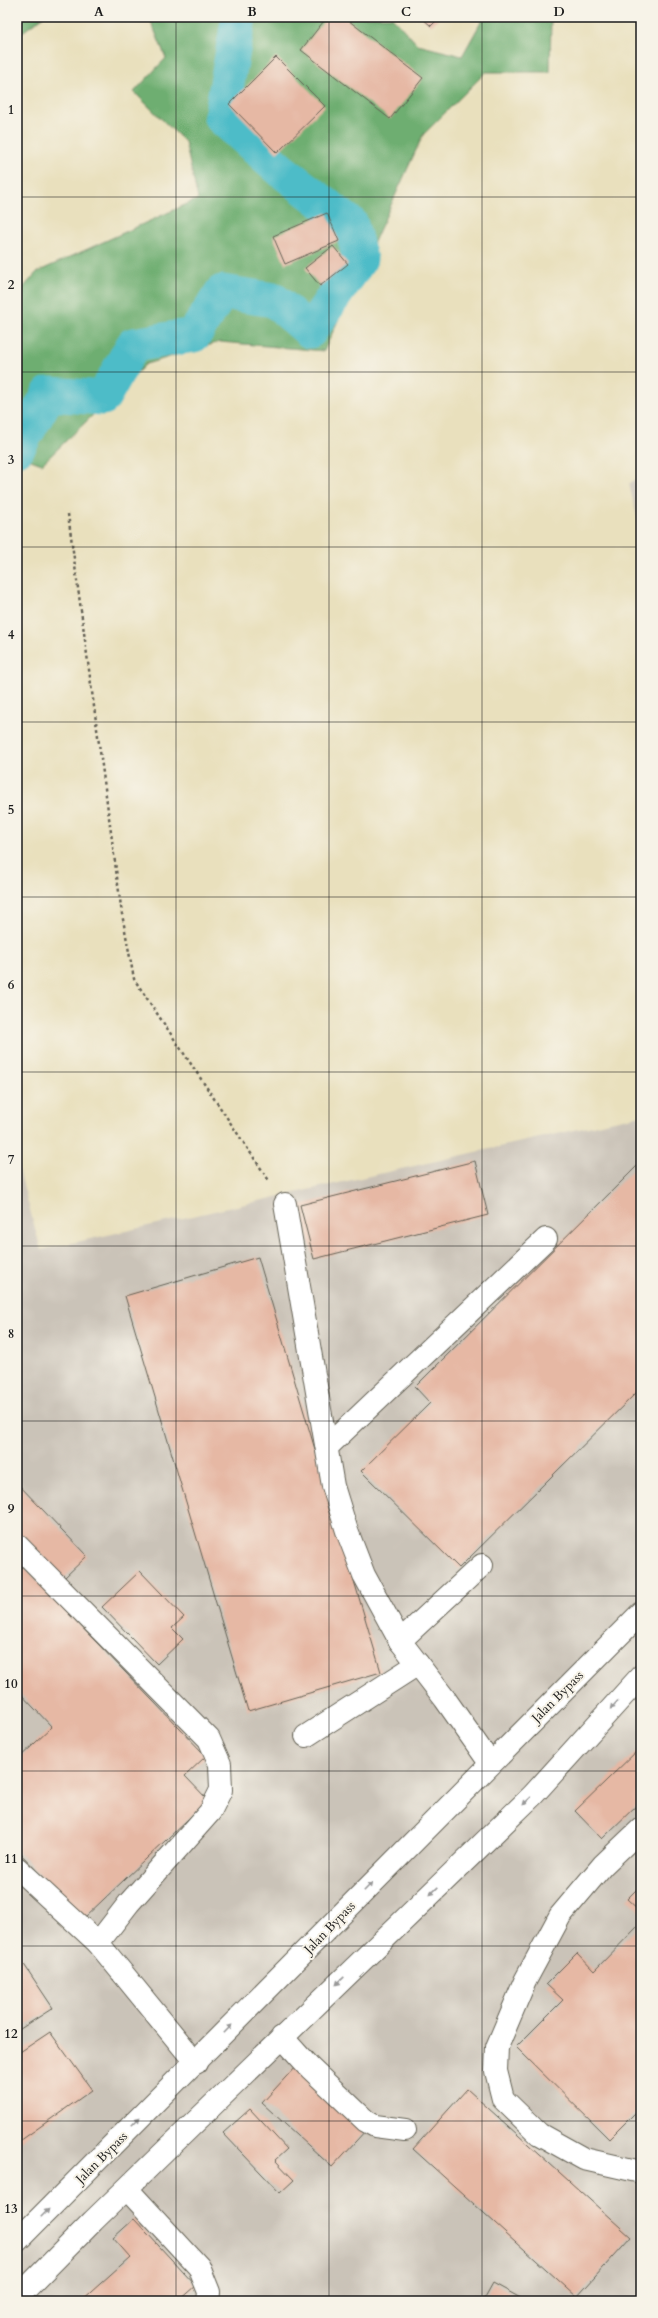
<svg xmlns="http://www.w3.org/2000/svg" width="658" height="2318" font-family="Cardo,serif">
<style>
.industrial{fill:#cac3b8}
.forest{fill:#6eae71;stroke:#456546}
.lines{fill:none;stroke-linecap:round;stroke-linejoin:round}
.canal{stroke:#4ebcc8;stroke-width:35}
.building{fill:#e6b8a4}
.minor-casing{stroke:#646154;stroke-width:24}
.highway-casing{stroke:#646154;stroke-width:24}
.path{stroke:#646154;stroke-width:2.5;stroke-dasharray:3 3;stroke-linecap:butt}
.minor{stroke:#fff;stroke-width:22}
.highway{stroke:#fff;stroke-width:22}
.oneway{fill:#999}
.grid{fill:none;stroke:#1c1c1c;stroke-width:1;stroke-opacity:0.55}
.labels{text-anchor:middle;stroke-width:4;stroke-linejoin:round;paint-order:stroke}
.street-label{font-size:13px;fill:#1c1c1c;stroke:#f7f3e8}
.neatline{fill:none;stroke:#1c1c1c;stroke-width:1.5}
.grid-label{font-size:13px;text-anchor:middle;font-weight:bold;fill:#1c1c1c}
</style>
<rect width="100%" height="100%" fill="#f7f3e8"/>
<filter id="ink" filterUnits="userSpaceOnUse"><feTurbulence type="fractalNoise" baseFrequency=".025" numOctaves="2"/><feDisplacementMap in="SourceGraphic" scale="8" xChannelSelector="R" yChannelSelector="G"/><feConvolveMatrix kernelMatrix="1 2 1 2 8 2 1 2 1" color-interpolation-filters="sRGB"/></filter>
<filter id="wash" filterUnits="userSpaceOnUse"><feTurbulence type="fractalNoise" baseFrequency=".012" numOctaves="4" result="noise"/><feDisplacementMap in="SourceGraphic" scale="16" xChannelSelector="R" yChannelSelector="G"/><feGaussianBlur stdDeviation="0.9" result="paint"/><feColorMatrix in="noise" values="0 0 0 0 0 0 0 0 0 0 0 0 0 0 0 0 0 1.4 0 .05"/><feComposite in="paint" operator="in"/></filter>
<g filter="url(#wash)">
<rect width="100%" height="100%" fill="#e9e0bd"/>
<g class="industrial">
<polygon points="641,474 641,533 629,484"/>
<polygon points="641,1115 641,2301 17,2301 17,1163 41,1250"/>
</g>
<g class="forest">
<polygon points="17,17 43,17 17,36"/>
<polygon points="149,17 392,17 418,45 462,56 484,17 551,17 550,72 486,72 423,135 324,351 220,342 146,364 42,464 17,455 17,295 37,272 198,199 185,142 134,92 166,58"/>
</g>
<g class="lines">
<polyline class="canal" points="17,449 49,394 103,398 133,345 194,335 222,292 274,300 310,331 360,259 351,224 282,171 221,117 239,17"/>
</g>
<g id="blocks">
<g class="building">
<polygon points="327,17 344,17 423,78 390,119 301,50"/>
<polygon points="421,17 440,17 431,26"/>
<polygon points="276,57 325,106 277,153 229,104"/>
<polygon points="327,213 339,241 285,264 273,236"/>
<polygon points="333,246 348,264 320,286 305,268"/>
<polygon points="475,1161 488,1215 314,1259 300,1205"/>
<polygon points="641,1162 641,1388 459,1568 361,1471 430,1403 415,1387"/>
<polygon points="258,1257 381,1672 248,1711 125,1296"/>
<polygon points="17,1483 87,1556 64,1578 17,1530"/>
<polygon points="17,1560 206,1756 185,1776 208,1800 83,1919 17,1850 17,1760 52,1727 17,1690"/>
<polygon points="140,1571 184,1617 172,1628 183,1639 157,1664 102,1607"/>
<polygon points="641,1747 641,1801 602,1839 575,1811"/>
<polygon points="641,1885 641,1912 627,1899"/>
<polygon points="641,1923 641,2107 609,2139 516,2047 563,2000 546,1984 577,1953 594,1971"/>
<polygon points="17,1954 53,2008 17,2031"/>
<polygon points="50,2032 92,2090 17,2143 17,2054"/>
<polygon points="297,2065 367,2129 332,2167 262,2103"/>
<polygon points="467,2089 631,2237 577,2297 413,2149"/>
<polygon points="250,2109 287,2149 275,2160 294,2180 280,2193 223,2133"/>
<polygon points="134,2219 196,2286 179,2301 81,2301 130,2257 113,2238"/>
<polygon points="493,2283 526,2301 483,2301"/>
</g>
</g>
</g>
<g filter="url(#ink)">
<use href="#blocks" fill-opacity="0" stroke="#646154" stroke-width="1"/>
<g class="lines">
<defs>
<g id="minor">
<polyline points="285,1204 333,1486 347,1531 364,1575 400,1641 445,1699 490,1763"/>
<polyline points="327,1447 546,1239"/>
<polyline points="17,1545 209,1739 220,1764 221,1790 210,1812 129,1903 98,1943 196,2063"/>
<polyline points="400,1641 482,1565"/>
<polyline points="306,1736 418,1664"/>
<polyline points="641,1829 603,1865 560,1916 525,1981 497,2047 496,2071 503,2099 539,2134 584,2159 641,2172"/>
<polyline points="17,1868 98,1943"/>
<polyline points="282,2037 310,2068 366,2121 375,2126 405,2130"/>
<polyline points="127,2189 199,2267 209,2292 208,2301"/>
</g>
<g id="highway">
<polyline points="17,2241 641,1613"/>
<polyline points="17,2298 93,2221 533,1795 641,1676"/>
</g>
</defs>
<use href="#minor" class="minor-casing"/>
<use href="#highway" class="highway-casing"/>
<polyline class="path" points="68,514 122,914 134,979 270,1182"/>
<use href="#minor" class="minor"/>
<use href="#highway" class="highway"/>
</g>
<defs><path id="oneway-solid" d="M-6-.8H1V-3.2L6.5 0L1 3.2V.8H-6Z"/></defs>
<g class="oneway">
<use href="#oneway-solid" transform="translate(614 1705) rotate(132)"/>
<use href="#oneway-solid" transform="translate(527 1801) rotate(136)"/>
<use href="#oneway-solid" transform="translate(368 1887) rotate(-46)"/>
<use href="#oneway-solid" transform="translate(434 1891) rotate(136)"/>
<use href="#oneway-solid" transform="translate(340 1981) rotate(136)"/>
<use href="#oneway-solid" transform="translate(228 2029) rotate(-46)"/>
<use href="#oneway-solid" transform="translate(136 2121) rotate(-45)"/>
<use href="#oneway-solid" transform="translate(45 2213) rotate(-45)"/>
</g>
</g>
<path class="grid" d="M176 17V2301M329 17V2301M482 17V2301M17 197H641M17 372H641M17 547H641M17 722H641M17 897H641M17 1072H641M17 1246H641M17 1421H641M17 1596H641M17 1771H641M17 1946H641M17 2121H641"/>
<g class="labels">
<g class="street-label">
<text transform="translate(557 1696) rotate(-45)" y="5">Jalan Bypass</text>
<text transform="translate(329 1927) rotate(-46)" y="5">Jalan Bypass</text>
<text transform="translate(101 2157) rotate(-45)" y="5">Jalan Bypass</text>
</g>
</g>
<rect width="658" height="2318" fill="none" stroke="#f7f3e8" stroke-width="44"/>
<rect x="22" y="22" width="614" height="2274" class="neatline"/>
<g class="grid-label">
<text x="99" y="16">A</text>
<text x="252" y="16">B</text>
<text x="406" y="16">C</text>
<text x="559" y="16">D</text>
<text x="11" y="114">1</text>
<text x="11" y="289">2</text>
<text x="11" y="464">3</text>
<text x="11" y="639">4</text>
<text x="11" y="814">5</text>
<text x="11" y="989">6</text>
<text x="11" y="1164">7</text>
<text x="11" y="1338">8</text>
<text x="11" y="1513">9</text>
<text x="11" y="1688">10</text>
<text x="11" y="1863">11</text>
<text x="11" y="2038">12</text>
<text x="11" y="2213">13</text>
</g>
</svg>
